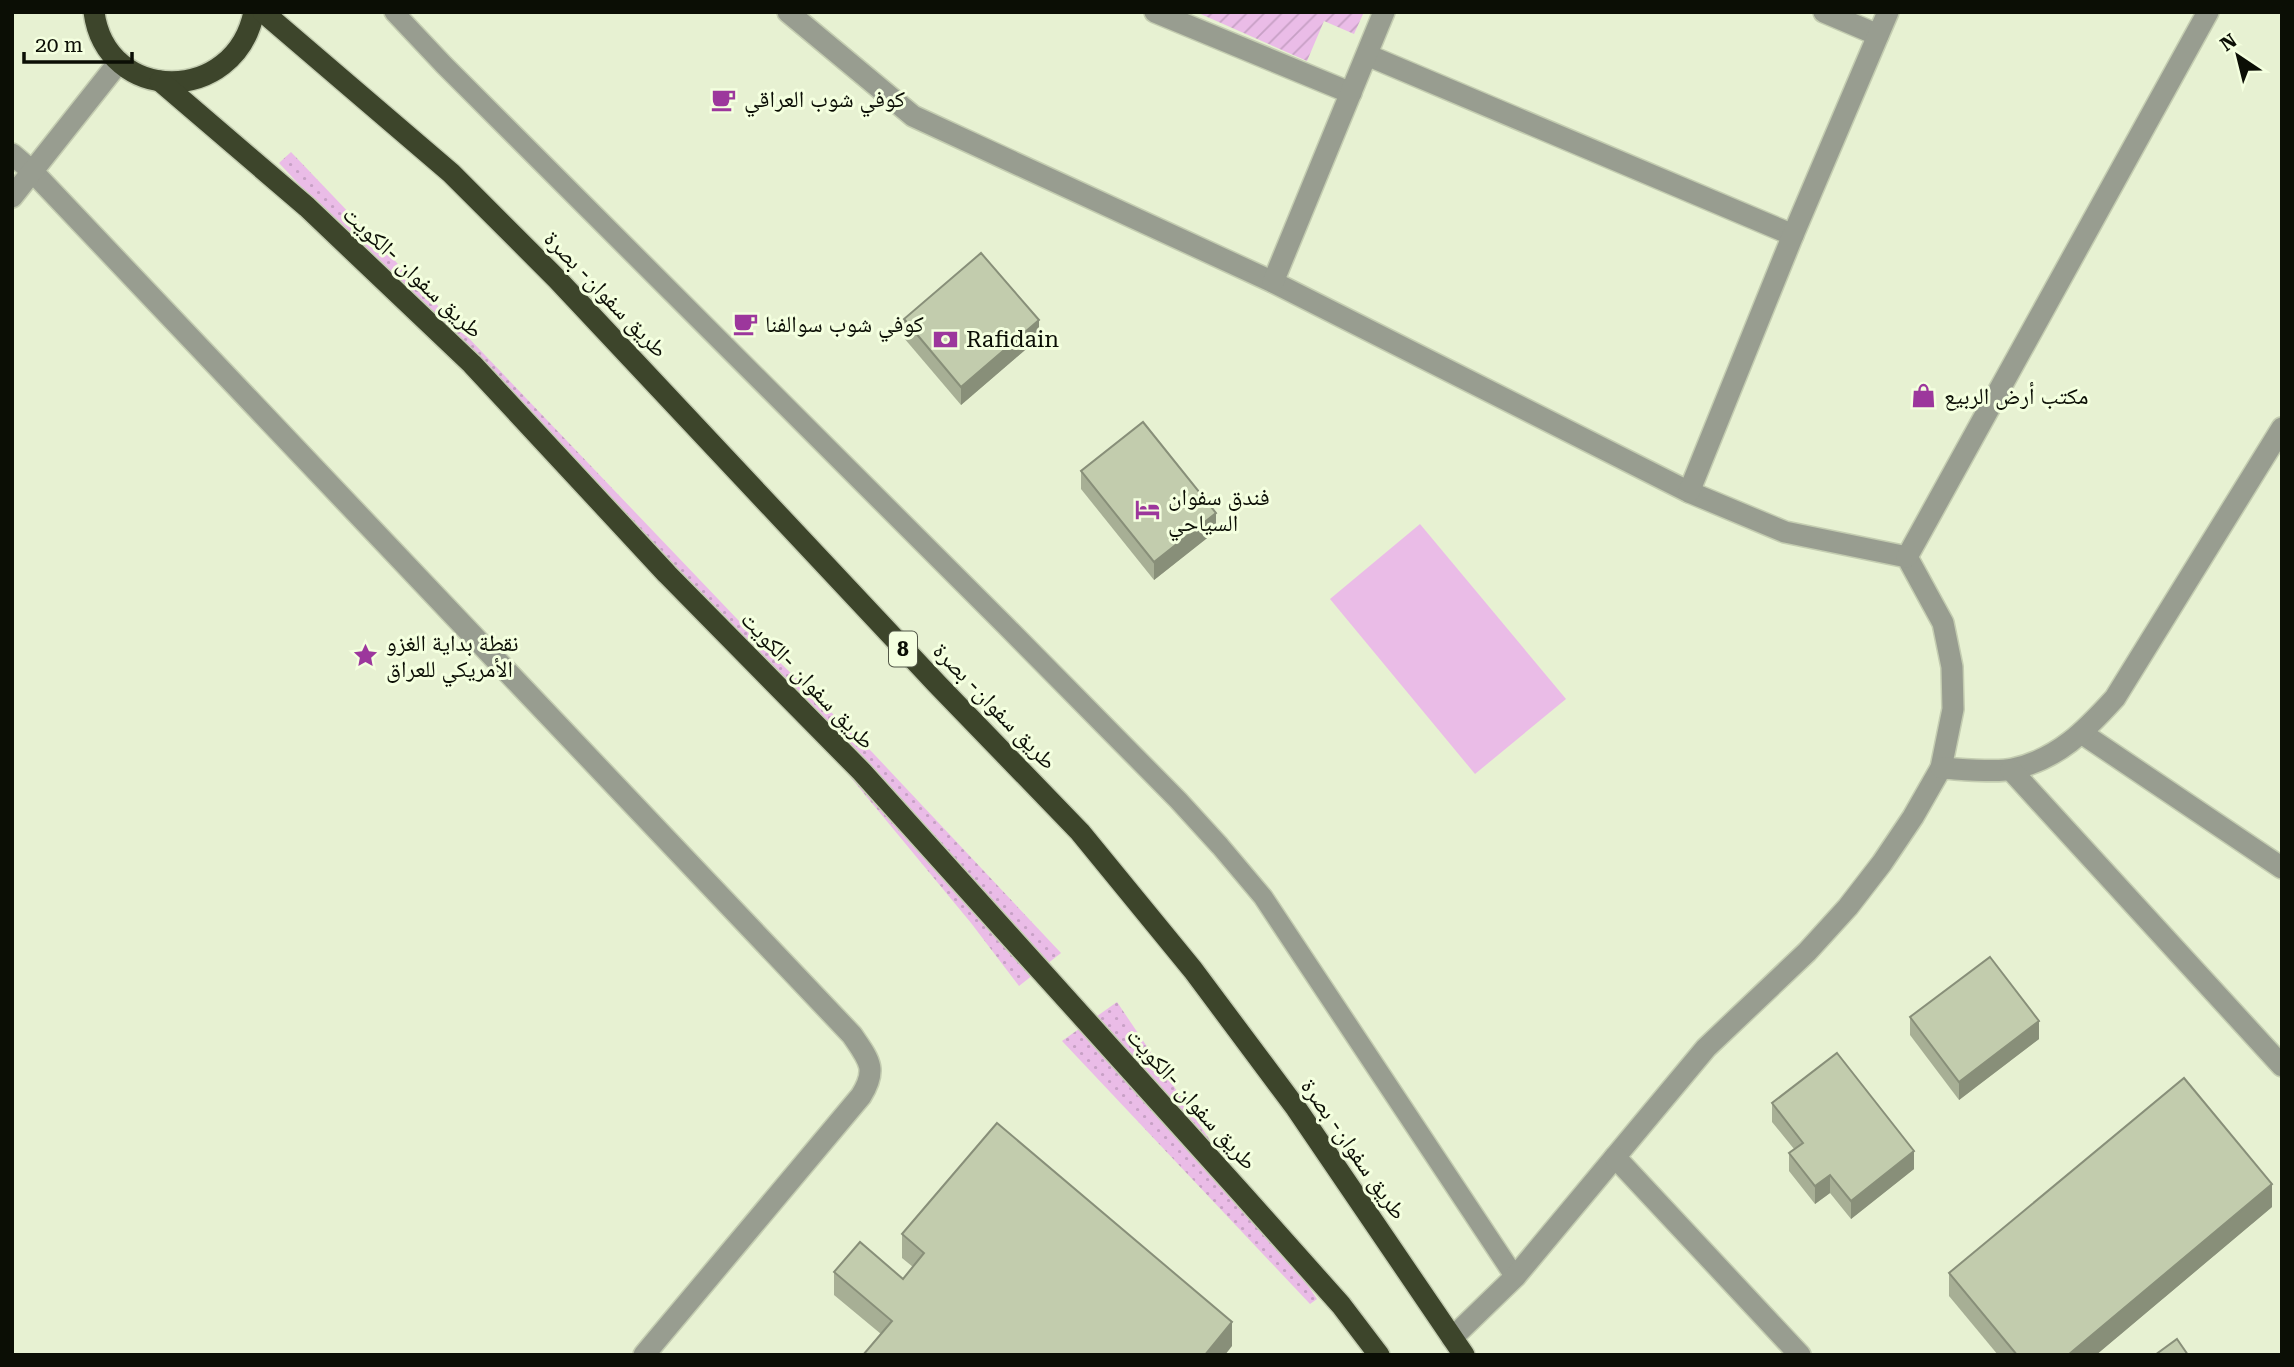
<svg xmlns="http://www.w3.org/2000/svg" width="2294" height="1367" font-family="'Roboto Serif','Noto Naskh Arabic',serif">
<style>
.grass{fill:url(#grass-dots)}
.garden{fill:url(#garden-furrows)}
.pitch{fill:#eabce7}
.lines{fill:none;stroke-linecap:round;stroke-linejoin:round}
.lane-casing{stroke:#c4cdb1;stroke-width:22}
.street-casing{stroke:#c4cdb1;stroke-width:24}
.highway-casing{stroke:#c4cdb1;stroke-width:24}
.lane{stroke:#989d90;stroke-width:19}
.street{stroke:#989d90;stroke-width:21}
.highway{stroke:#3d452b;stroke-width:21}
.wall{fill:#a7af95}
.shaded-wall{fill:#888f79}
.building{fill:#c2ccad;stroke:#888f79;stroke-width:2}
.labels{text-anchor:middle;stroke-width:6;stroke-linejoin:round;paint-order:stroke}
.shield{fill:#f4ffdf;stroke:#515646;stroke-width:2}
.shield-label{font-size:21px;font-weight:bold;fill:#0b0e05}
.poi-label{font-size:23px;fill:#0b0e05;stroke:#f4ffdf;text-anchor:start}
.street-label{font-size:23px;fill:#0b0e05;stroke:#f4ffdf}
</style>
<defs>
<pattern id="grass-dots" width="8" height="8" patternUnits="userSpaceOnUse" patternTransform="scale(1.75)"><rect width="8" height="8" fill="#eabce7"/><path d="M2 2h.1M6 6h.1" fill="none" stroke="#c7a0c5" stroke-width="1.8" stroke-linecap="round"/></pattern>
<pattern id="garden-furrows" width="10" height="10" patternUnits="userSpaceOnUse" patternTransform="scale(1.75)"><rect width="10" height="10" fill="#eabce7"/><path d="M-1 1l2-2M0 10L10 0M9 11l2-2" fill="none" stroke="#c7a0c5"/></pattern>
</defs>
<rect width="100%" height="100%" fill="#e7f1d2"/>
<g class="grass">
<polygon points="291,152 762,645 872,752 1061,953 1019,986 971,923 847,773 279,163"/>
<polygon points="1117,1002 1317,1299 1310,1304 1062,1041"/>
</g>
<polygon class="garden" points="1196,12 1364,12 1354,34 1324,21 1307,61"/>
<polygon class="pitch" points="1420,524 1566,699 1475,774 1330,599"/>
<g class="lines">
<defs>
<polyline id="lane" points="394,12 444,65 1005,625 1178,800 1220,846 1263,897 1515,1277"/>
<g id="street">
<polyline points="788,12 913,116 1273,282 1689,492 1785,532 1907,557 1943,623 1952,667 1953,709 1941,768 1913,817 1882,863 1848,907 1807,952 1706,1048 1515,1277 1452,1338"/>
<polyline points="1155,12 1351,93"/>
<polyline points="1824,12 1878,35"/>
<polyline points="1367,55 1793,235"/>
<path d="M12 154 33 172 852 1035C869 1060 878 1069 861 1096L644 1355"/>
<polyline points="12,197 119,62"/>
<polyline points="1273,282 1384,12"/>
<polyline points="1689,492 1793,235 1888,12"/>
<polyline points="1907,557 2208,12"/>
<polyline points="2083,734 2282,868"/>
<path d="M1941 768C1960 769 1996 773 2013 769 2058 759 2085 731 2115 698L2282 428"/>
<polyline points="2011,770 2282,1066"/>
<polyline points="1615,1157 1800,1355"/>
</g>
<g id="highway">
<path d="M94 12C106 104 235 106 254 12"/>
<polyline points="263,12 451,173 557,279 937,684 1080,832 1193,970 1296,1108 1464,1355"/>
<polyline points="160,81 307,207 472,364 667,574 862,772 1243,1195 1341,1305 1379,1355"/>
</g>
</defs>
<use href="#lane" class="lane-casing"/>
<use href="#street" class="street-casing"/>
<use href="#highway" class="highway-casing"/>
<use href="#lane" class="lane"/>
<use href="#street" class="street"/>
<use href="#highway" class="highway"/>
</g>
<g class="wall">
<polygon points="904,319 1039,338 961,405 904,338"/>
<polygon points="1081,471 1216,531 1154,580 1081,489"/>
<polygon points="1910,1017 2039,1039 1959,1100 1910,1035"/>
<polygon points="1772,1103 1914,1169 1851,1219 1830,1193 1815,1204 1789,1171 1789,1153 1794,1149 1772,1122"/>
<polygon points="2272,1207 2096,1355 1998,1355 1949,1296 1949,1273"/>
<polygon points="902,1234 1232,1346 881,1334 834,1295 834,1272 903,1279 913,1267 902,1258"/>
</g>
<g class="shaded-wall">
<polygon points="1039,320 1039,338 961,405 961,387"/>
<polygon points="1216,513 1216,531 1154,580 1154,562"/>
<polygon points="2039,1021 2039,1039 1959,1100 1959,1082"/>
<polygon points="1914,1151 1914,1169 1851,1219 1851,1201"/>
<polygon points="1830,1175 1830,1193 1815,1204 1815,1186"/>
<polygon points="2272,1184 2272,1207 2096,1355 2068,1355"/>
<polygon points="1232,1322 1232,1346 1225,1355 1205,1355"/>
</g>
<g class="building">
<polygon points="981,253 1039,320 961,387 904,319"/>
<polygon points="1143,422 1216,513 1154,562 1081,471"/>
<polygon points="1990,957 2039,1021 1959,1082 1910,1017"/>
<polygon points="1837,1053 1914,1151 1851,1201 1830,1175 1815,1186 1789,1153 1803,1143 1772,1103"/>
<polygon points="2184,1078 2272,1184 2068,1355 2017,1355 1949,1273"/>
<polygon points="997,1123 1232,1322 1205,1355 863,1355 892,1321 834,1272 860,1242 903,1279 924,1253 902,1234"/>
<polygon points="2177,1339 2188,1355 2155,1355"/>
</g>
<defs>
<symbol id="cafe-bare" viewBox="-9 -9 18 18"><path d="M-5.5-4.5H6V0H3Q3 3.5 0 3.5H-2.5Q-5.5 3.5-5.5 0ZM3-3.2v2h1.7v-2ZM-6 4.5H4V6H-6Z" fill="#9c379c" stroke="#f4ffdf" stroke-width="2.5" paint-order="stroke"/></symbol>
<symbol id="bank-bare" viewBox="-9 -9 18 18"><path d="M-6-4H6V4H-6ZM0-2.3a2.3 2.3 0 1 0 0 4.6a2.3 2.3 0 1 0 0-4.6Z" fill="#9c379c" stroke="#f4ffdf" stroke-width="2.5" paint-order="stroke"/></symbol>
<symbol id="shop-bare" viewBox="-9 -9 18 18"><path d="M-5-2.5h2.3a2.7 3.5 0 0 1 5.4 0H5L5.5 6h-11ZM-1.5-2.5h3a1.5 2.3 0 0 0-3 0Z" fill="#9c379c" stroke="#f4ffdf" stroke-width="2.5" paint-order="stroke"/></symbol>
<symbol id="hotel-bare" viewBox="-9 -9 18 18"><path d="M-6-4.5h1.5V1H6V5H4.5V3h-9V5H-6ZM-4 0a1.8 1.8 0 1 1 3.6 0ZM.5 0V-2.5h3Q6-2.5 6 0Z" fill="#9c379c" stroke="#f4ffdf" stroke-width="2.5" paint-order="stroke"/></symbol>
<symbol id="sight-bare" viewBox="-9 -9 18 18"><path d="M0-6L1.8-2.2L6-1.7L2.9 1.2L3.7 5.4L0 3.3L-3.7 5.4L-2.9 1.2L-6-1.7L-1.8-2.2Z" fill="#9c379c" stroke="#f4ffdf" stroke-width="2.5" paint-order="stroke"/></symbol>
</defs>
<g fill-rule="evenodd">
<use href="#cafe-bare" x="706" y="82" width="35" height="35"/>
<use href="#cafe-bare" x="728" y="306" width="35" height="35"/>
<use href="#bank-bare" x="928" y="322" width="35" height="35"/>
<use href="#shop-bare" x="1906" y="378" width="35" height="35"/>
<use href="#hotel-bare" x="1130" y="492" width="35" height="35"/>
<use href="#sight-bare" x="348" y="638" width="35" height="35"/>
</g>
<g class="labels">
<rect class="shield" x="889" y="631.5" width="28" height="35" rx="5"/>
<g class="shield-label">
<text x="903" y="656">8</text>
</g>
<g class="poi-label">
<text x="744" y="107">كوفي شوب العراقي</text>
<text x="765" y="332">كوفي شوب سوالفنا</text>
<text x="966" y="347">Rafidain</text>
<text x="1944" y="404">مكتب أرض الربيع</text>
<text x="1168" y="505">فندق سفوان<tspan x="1168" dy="26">السياحي</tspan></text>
<text x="386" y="651">نقطة بداية الغزو<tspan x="386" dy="26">الأمريكي للعراق</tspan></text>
</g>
<g class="street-label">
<text transform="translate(413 272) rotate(43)" y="8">طريق سفوان -الكويت</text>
<text transform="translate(606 294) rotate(46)" y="8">طريق سفوان- بصرة</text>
<text transform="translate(808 680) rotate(46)" y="8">طريق سفوان -الكويت</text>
<text transform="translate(995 706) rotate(46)" y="8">طريق سفوان- بصرة</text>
<text transform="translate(1192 1099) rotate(48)" y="8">طريق سفوان -الكويت</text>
<text transform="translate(1354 1149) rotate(55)" y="8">طريق سفوان- بصرة</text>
</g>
</g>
<rect width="2294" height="1367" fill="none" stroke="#0b0e05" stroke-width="28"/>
<g transform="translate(2238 56) rotate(325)" stroke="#f4ffdf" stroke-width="5" paint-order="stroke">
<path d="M0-5L12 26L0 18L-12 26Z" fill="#0b0e05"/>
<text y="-10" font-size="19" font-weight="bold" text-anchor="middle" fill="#0b0e05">N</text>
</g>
<path d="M24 52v10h108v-10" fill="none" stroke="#0b0e05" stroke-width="3.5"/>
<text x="35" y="52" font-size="21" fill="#0b0e05" stroke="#f4ffdf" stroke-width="5" paint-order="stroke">20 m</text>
</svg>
